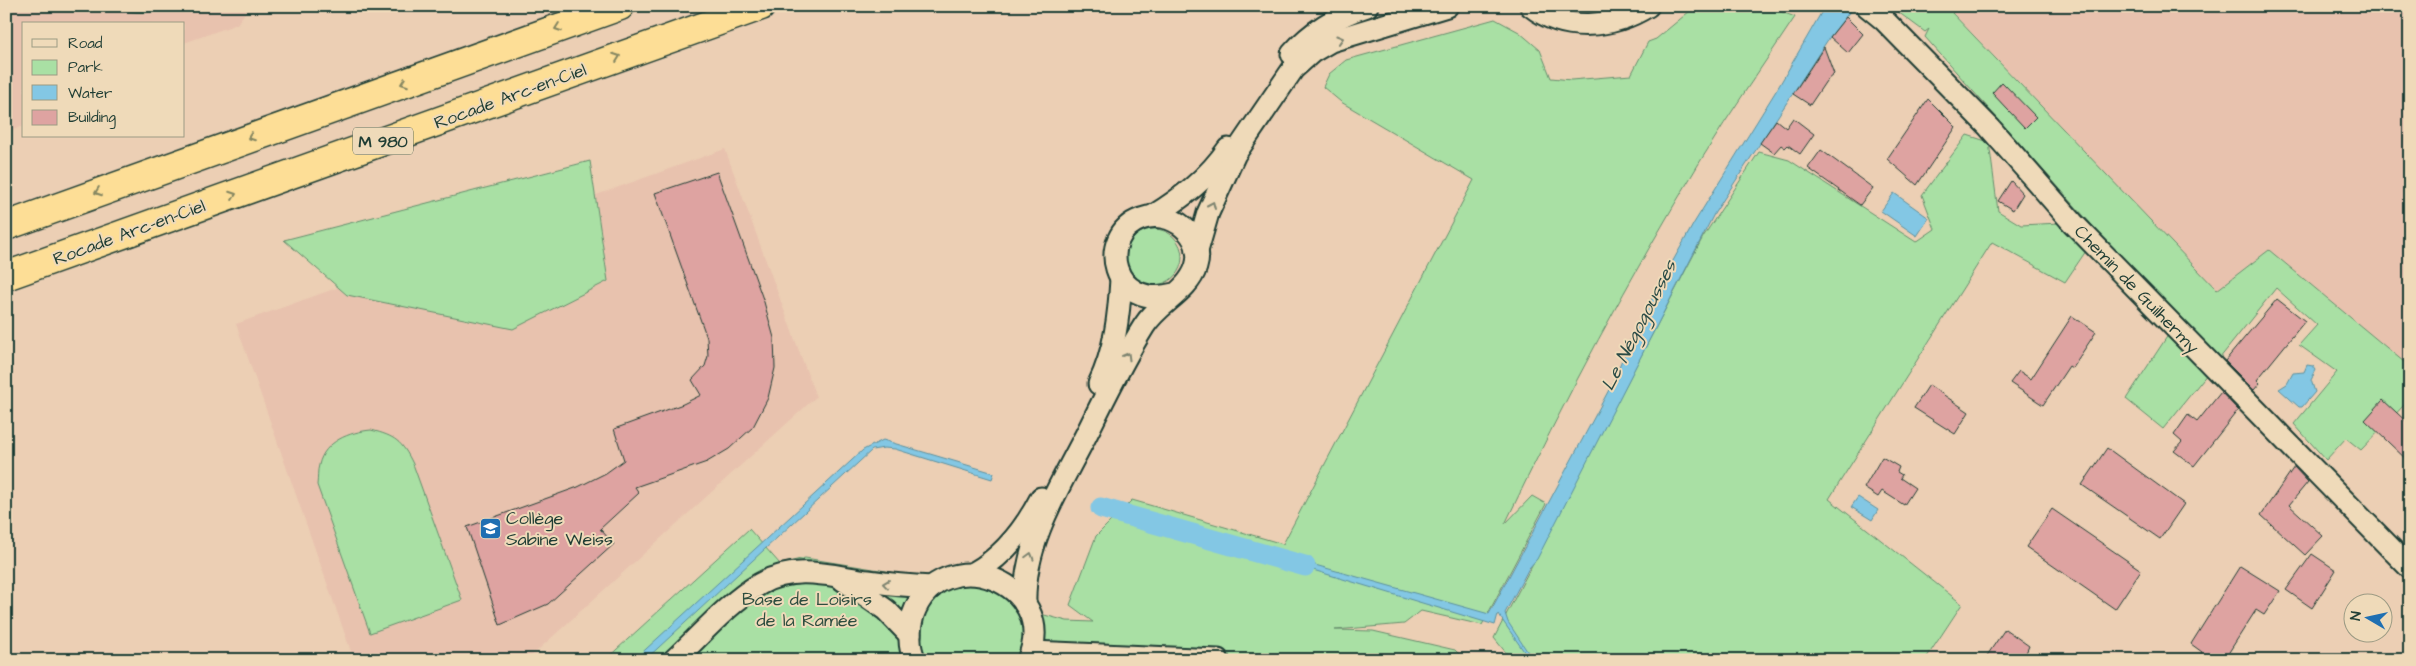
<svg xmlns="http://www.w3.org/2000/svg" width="2416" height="666" font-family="'Architects Daughter',sans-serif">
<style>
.built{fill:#e8c2ae}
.green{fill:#a9e0a4;stroke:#648e6c}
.water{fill:#83c7e4;stroke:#5b909e}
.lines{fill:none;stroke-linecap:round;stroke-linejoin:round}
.canal{stroke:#83c7e4;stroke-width:21}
.building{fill:#dea3a1;stroke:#1f3d34}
.street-casing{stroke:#1f3d34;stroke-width:25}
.highway-casing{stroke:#1f3d34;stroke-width:31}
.street{stroke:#efdab9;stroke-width:21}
.highway{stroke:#fdde96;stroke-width:28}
.oneway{stroke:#838560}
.oneway2{stroke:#7d8470}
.labels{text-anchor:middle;stroke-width:4;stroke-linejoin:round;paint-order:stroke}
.shield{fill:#efdab9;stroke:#5d6c5c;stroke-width:1}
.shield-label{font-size:16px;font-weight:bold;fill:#1f3d34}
.street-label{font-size:18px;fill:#1f3d34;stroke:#efdab9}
.poi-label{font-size:18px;fill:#1f3d34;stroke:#efdab9;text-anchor:start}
.park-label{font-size:18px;fill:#2d4d3f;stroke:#efdab9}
.water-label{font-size:19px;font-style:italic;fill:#294b46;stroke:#efdab9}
</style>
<rect width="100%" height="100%" fill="#eccfb4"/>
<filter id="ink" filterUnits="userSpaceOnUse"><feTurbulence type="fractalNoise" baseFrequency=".02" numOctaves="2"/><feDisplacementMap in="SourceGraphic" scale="10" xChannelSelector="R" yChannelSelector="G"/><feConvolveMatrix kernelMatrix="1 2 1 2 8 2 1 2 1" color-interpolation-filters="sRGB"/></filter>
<g filter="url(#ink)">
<g class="built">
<polygon points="6,6 250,6 237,24 184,43 184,24 24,24 24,126 6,132"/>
<polygon points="1961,6 2410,6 2410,367 2269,250 2217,290 1952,12"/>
<polygon points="725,149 816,397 527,660 354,660 236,324"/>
</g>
<g class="green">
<path d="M114 6H181C160 11 134 17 114 6Z"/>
<path d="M1565 6H1611C1597 11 1579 12 1565 6Z"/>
<path d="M1696 6H1767L1795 17C1764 64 1731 111 1701 160 1630 277 1564 400 1505 524L1532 496 1546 504 1482 625 1421 611 1404 624 1335 630 1373 631 1455 650 1465 660H605L749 529 780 564 805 558 886 571 948 588 965 583 998 591 1014 607 1067 621 1093 622 1070 605 1096 536 1132 500 1283 544 1474 180 1341 102 1323 87 1329 74 1346 60 1495 19 1519 32 1540 50 1551 78 1571 80 1631 75 1648 42 1656 39Z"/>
<polygon points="1890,6 1961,6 1952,13 2217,290 2269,250 2410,367 2410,405 2407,402 2361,450 2346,438 2326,460 2294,424 2337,372 2299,345 2317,325 2276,288 2163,429 2126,399 2180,317 2099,233 1925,37 1929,29 1925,32"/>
<polygon points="1967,135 1989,142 1998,211 2021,225 2059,223 2086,251 2065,282 1992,242 1829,499 1962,604 1925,660 1512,660 1494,638 1703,237 1759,152 1789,160 1916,242 1935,229 1922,195"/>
<polygon points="590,161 608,281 513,329 347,295 284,240"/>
<circle cx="1154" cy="257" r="28"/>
<path d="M371 430C395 436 402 441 413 464L462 600 370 633 317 485C318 478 317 471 319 465 324 441 350 432 371 430Z"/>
</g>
<g class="water">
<polygon points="1825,6 1854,6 1829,38 1714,214 1537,559 1529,568 1505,613 1508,622 1533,660 1530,660 1498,614 1495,625 1141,518 1099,510 1102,505 1489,614 1611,386 1634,331 1694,223 1779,86"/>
<polygon points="1894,193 1929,218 1917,236 1881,211"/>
<polygon points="2307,365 2313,366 2316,370 2311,380 2315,392 2302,407 2299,407 2279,389 2287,384 2293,373 2304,372"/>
<polygon points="883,440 994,473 992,479 895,449 884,448 872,450 645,660 634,660 863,450"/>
<polygon points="1858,497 1878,510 1872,520 1851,507"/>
</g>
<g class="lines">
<polyline class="canal" points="1101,508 1305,566"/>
</g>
<g class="building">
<polygon points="1846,17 1863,34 1848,53 1830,37"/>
<polygon points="1824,47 1834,74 1826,81 1810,105 1793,94"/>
<polygon points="2002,82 2036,117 2025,128 1992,93"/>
<polygon points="1928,99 1956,127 1917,185 1887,159"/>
<polygon points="1793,118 1814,134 1800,154 1788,145 1785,148 1781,145 1774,153 1760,143 1776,120 1786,128"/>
<polygon points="1821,150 1873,188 1860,205 1808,168"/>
<polygon points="717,172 764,302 774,338 775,368 768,398 753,427 729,449 707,462 635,487 639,493 600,529 614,544 548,604 500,625 467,527 578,487 606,473 624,460 614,429 683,404 701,395 692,380 705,366 708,356 707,338 655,193"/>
<polygon points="2011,181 2023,194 2013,210 1998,201"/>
<polygon points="2277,299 2305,321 2257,380 2260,383 2254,390 2225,361"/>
<polygon points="2072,316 2096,332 2072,368 2069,366 2043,405 2010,383 2019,371 2031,379"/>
<polygon points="1929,385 1969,412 1955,434 1914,408"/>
<polygon points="2221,392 2238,410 2194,466 2174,451 2182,442 2174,435 2188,415 2197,422"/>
<polygon points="2383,400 2410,425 2410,463 2365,420"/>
<polygon points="2107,448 2184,504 2160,539 2082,485"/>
<polygon points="1882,457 1899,467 1897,472 1902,475 1900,478 1915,488 1904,505 1882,491 1878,497 1864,488"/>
<polygon points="2294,467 2308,482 2289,505 2323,536 2305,555 2261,515"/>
<polygon points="2052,509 2141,570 2115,609 2026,547"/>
<polygon points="2312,554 2336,570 2312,608 2286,590"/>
<polygon points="2240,566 2280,591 2264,615 2256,610 2224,660 2197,660 2202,652 2191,644"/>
<polygon points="2005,629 2029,646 2023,660 1984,660"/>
</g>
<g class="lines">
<defs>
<g id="street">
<path d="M1531 6C1565 33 1613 28 1648 6"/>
<polyline points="1867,6 1883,19 1989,127 2073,223 2410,568"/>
<path d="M1292 54C1312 31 1339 15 1367 6"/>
<path d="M1153 216C1182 198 1208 178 1228 149"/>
<polyline points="1197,251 1208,213 1235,154 1293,69 1312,52 1331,41 1447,6"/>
<path d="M1099 384C1115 351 1119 315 1121 279"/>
<path d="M974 573C1004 556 1025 529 1041 498"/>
<polyline points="843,580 886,610 910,635"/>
<path d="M1025 604C1023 543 1059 488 1086 435 1104 399 1122 361 1144 326 1158 303 1188 292 1196 267 1206 235 1170 208 1141 219 1096 235 1111 311 1174 294"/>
<polyline points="1032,652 1218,660"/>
<path d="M674 660C701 635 728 603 760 584 795 564 831 576 868 581 889 584 911 586 932 587"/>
<path d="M915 660C908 647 909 629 913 615 941 536 1062 583 1028 660"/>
</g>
<g id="highway">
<polyline points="6,226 620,6"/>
<polyline points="6,276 761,6"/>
</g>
</defs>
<use href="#street" class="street-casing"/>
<use href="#highway" class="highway-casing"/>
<use href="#street" class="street"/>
<use href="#highway" class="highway"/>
</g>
<defs><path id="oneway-chevron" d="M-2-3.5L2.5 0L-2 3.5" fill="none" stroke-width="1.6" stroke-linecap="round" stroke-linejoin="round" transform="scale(1.25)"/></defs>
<g class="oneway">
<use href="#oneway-chevron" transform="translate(558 28) rotate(160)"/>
<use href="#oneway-chevron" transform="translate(617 57) rotate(-20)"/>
<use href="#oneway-chevron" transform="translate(404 83) rotate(160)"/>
<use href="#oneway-chevron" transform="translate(251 137) rotate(160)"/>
<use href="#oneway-chevron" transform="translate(98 192) rotate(160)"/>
<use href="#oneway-chevron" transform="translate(233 195) rotate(-20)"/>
</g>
<g class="oneway2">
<use href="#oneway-chevron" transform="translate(1340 39) rotate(-17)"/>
<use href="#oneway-chevron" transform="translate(1212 205) rotate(-66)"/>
<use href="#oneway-chevron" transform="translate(1127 356) rotate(-60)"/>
<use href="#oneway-chevron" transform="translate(1030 556) rotate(-74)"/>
<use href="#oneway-chevron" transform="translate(886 584) rotate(-173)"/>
</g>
</g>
<defs>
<symbol id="school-square" viewBox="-11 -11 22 22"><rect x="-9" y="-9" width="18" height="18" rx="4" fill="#1f6fb2" stroke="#efdab9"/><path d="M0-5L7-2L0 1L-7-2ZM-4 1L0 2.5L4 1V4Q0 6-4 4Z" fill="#fff"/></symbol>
</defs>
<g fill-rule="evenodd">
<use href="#school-square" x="478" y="516" width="25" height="25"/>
</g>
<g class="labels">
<rect class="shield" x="353" y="127.5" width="60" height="27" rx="4"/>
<g class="shield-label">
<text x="383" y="147">M 980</text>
</g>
<g class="street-label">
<text transform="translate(510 96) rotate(-20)" y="6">Rocade Arc-en-Ciel</text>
<text transform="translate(129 232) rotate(-20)" y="6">Rocade Arc-en-Ciel</text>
<text transform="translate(2137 289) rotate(46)" y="6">Chemin de Guilhermy</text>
</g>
<g class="poi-label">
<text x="506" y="524">Collège<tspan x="506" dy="21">Sabine Weiss</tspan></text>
</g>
<g class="park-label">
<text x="807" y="605">Base de Loisirs<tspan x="807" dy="21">de la Ramée</tspan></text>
</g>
<g class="water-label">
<text transform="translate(1638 325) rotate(-63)" y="7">Le Négogousses</text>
</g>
</g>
<rect width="2416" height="666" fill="none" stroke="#efdab9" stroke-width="25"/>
<rect x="12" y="12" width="2391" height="641" fill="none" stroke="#1f3d34" stroke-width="2" filter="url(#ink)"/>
<rect x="22" y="22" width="162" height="115" fill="#efdab9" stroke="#9c9b84"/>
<rect x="32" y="39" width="25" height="8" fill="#efdab9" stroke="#9c9b84"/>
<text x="68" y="48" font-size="15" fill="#1f3d34">Road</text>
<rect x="32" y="60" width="25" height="15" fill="#a9e0a4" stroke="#9c9b84"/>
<text x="68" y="72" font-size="15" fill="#1f3d34">Park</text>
<rect x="32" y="85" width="25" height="15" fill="#83c7e4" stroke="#9c9b84"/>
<text x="68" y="98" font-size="15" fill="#1f3d34">Water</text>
<rect x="32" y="110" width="25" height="15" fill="#dea3a1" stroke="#9c9b84"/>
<text x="68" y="122" font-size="15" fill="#1f3d34">Building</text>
<g transform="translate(2368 618) rotate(279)"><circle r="24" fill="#efdab9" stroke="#9c9b84"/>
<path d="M0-4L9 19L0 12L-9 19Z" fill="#1f6fb2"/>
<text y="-8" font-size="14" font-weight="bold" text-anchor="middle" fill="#1f3d34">N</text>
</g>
</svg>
